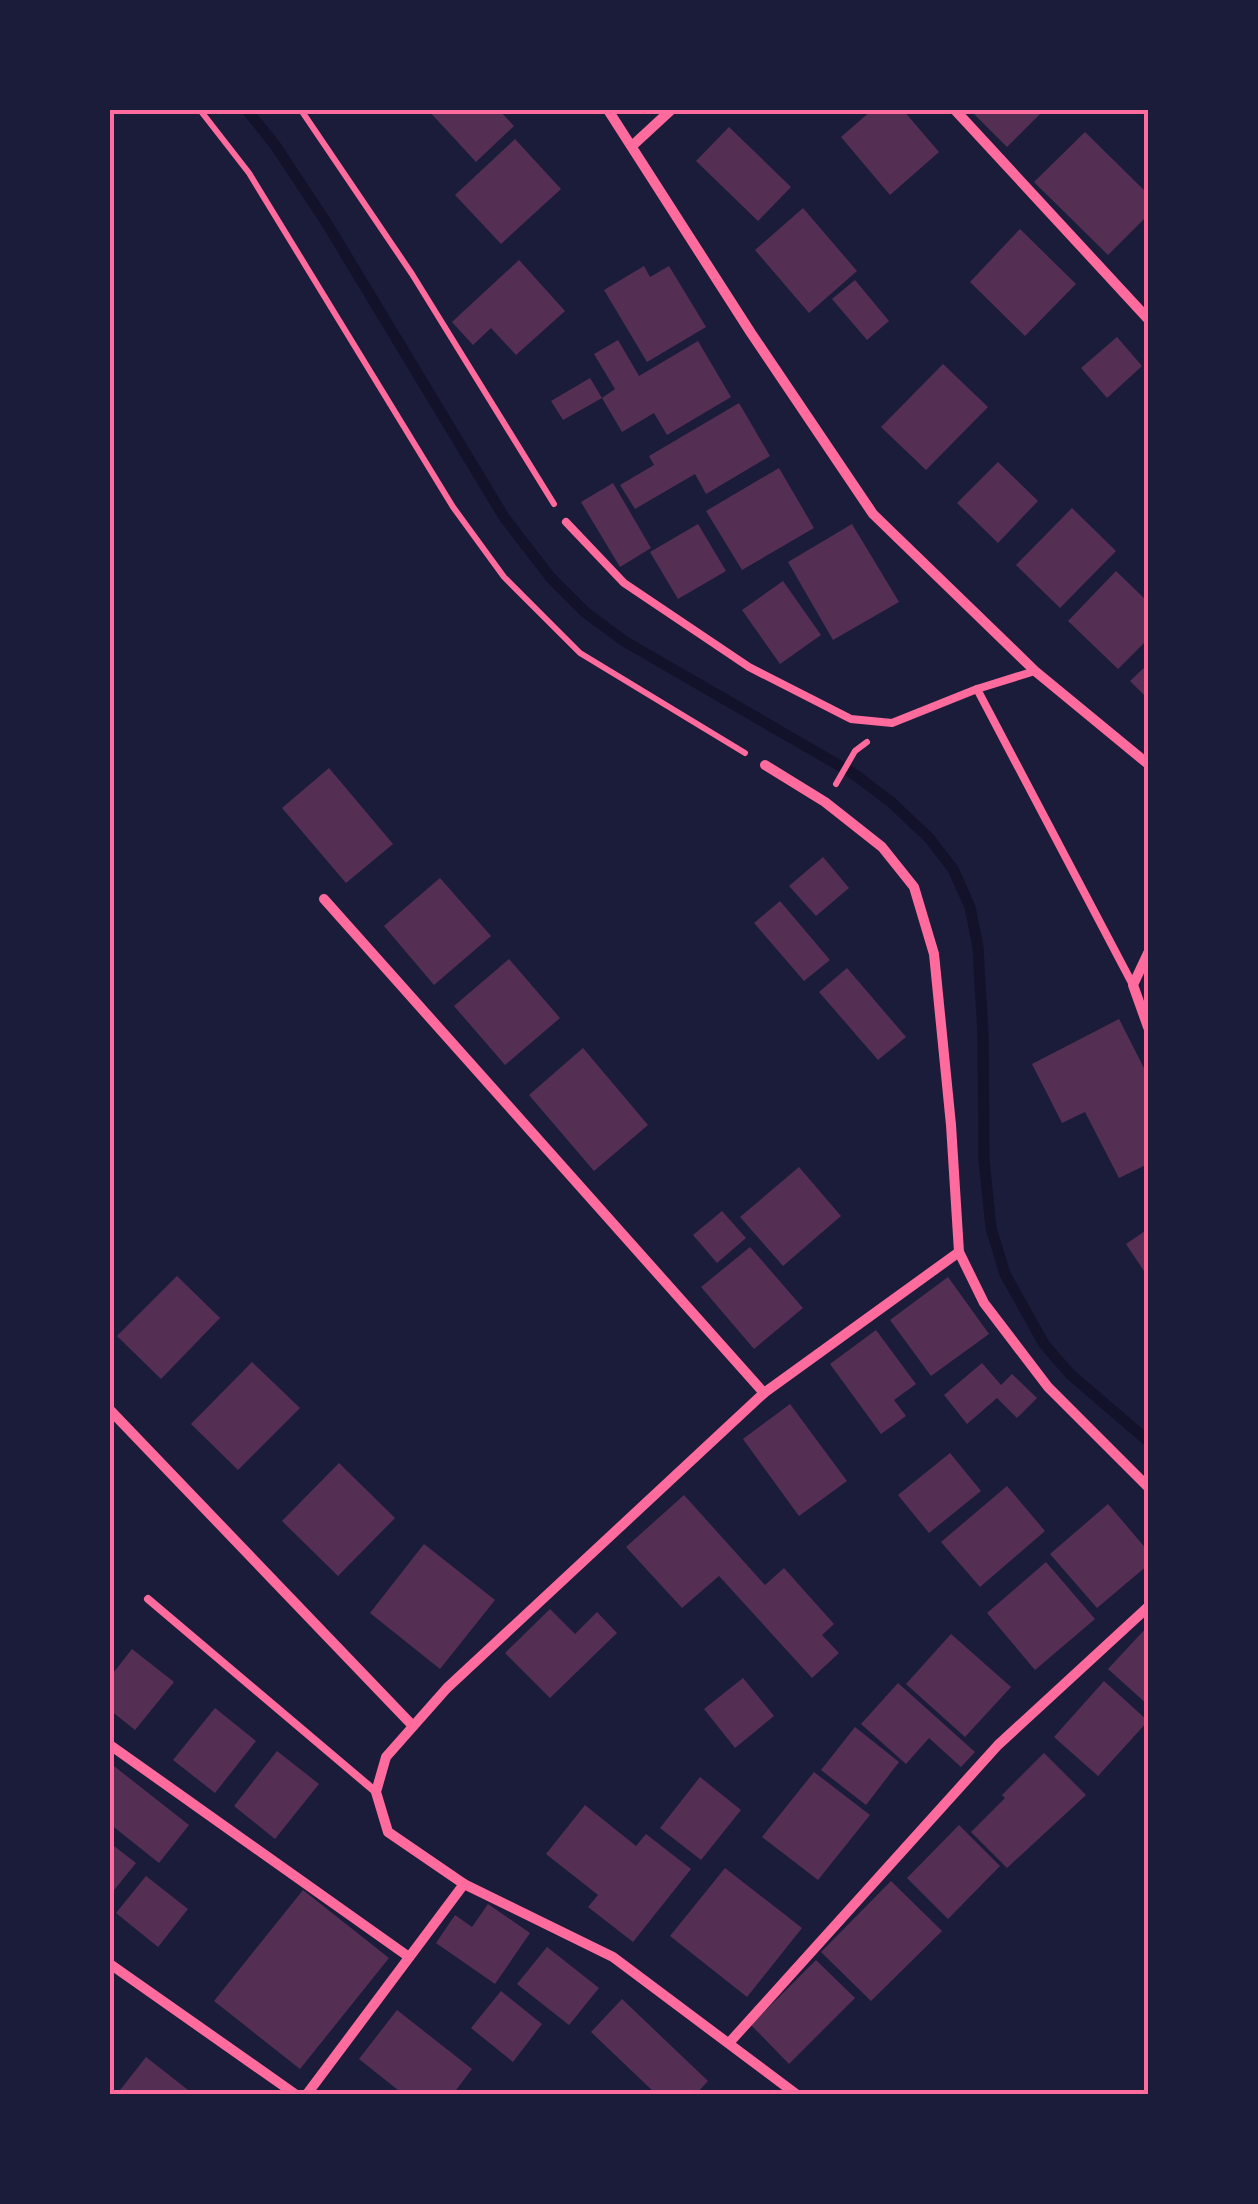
<svg xmlns="http://www.w3.org/2000/svg" width="1258" height="2204" font-family="Lato,sans-serif">
<style>
.lines{fill:none;stroke-linecap:round;stroke-linejoin:round}
.stream{stroke:#12122b;stroke-width:11}
.building{fill:#542f53}
.path{stroke:#ff6b9d;stroke-width:6}
.service{stroke:#ff6b9d;stroke-width:8}
.minor{stroke:#ff6b9d;stroke-width:10}
.neatline{fill:none;stroke:#ff6b9d;stroke-width:4}
</style>
<rect width="100%" height="100%" fill="#1b1b3a"/>
<g class="lines">
<polyline class="stream" points="247,110 275,145 326,222 504,517 551,578 585,612 624,641 854,774 891,802 929,838 953,869 970,907 978,947 983,1035 984,1160 991,1228 1005,1274 1044,1344 1070,1374 1148,1441"/>
</g>
<g class="building">
<polygon points="428,110 499,110 514,126 476,162"/>
<polygon points="872,110 903,110 939,152 890,195 841,137"/>
<polygon points="970,110 1044,110 1007,147"/>
<polygon points="729,127 791,187 758,221 696,161"/>
<polygon points="1085,132 1148,194 1148,215 1108,255 1034,182"/>
<polygon points="515,139 561,189 501,244 455,195"/>
<polygon points="803,208 857,271 809,313 755,250"/>
<polygon points="1020,229 1076,284 1025,336 970,282"/>
<polygon points="519,260 565,311 516,355 491,328 473,345 452,322"/>
<polygon points="644,266 650,277 669,266 706,327 647,362 604,290"/>
<polygon points="855,280 889,321 867,340 832,299"/>
<polygon points="1117,337 1142,366 1107,398 1081,368"/>
<polygon points="618,340 639,376 698,341 731,397 667,435 654,413 622,432 602,398 563,420 551,401 590,378 602,398 615,389 594,354"/>
<polygon points="943,364 988,407 926,470 881,427"/>
<polygon points="739,403 770,456 706,494 695,474 635,509 620,485 654,465 649,456"/>
<polygon points="998,462 1038,501 998,543 957,503"/>
<polygon points="779,468 814,528 742,570 706,511"/>
<polygon points="613,483 651,548 620,567 581,502"/>
<polygon points="1072,508 1116,551 1060,608 1016,565"/>
<polygon points="698,524 726,571 678,599 650,552"/>
<polygon points="852,524 899,602 833,640 788,562"/>
<polygon points="1116,571 1148,602 1148,639 1118,669 1068,621"/>
<polygon points="783,581 821,635 780,664 742,610"/>
<polygon points="1148,664 1148,699 1130,681"/>
<polygon points="329,768 393,844 346,883 282,808"/>
<polygon points="823,857 849,888 816,916 789,886"/>
<polygon points="440,878 491,936 434,985 384,926"/>
<polygon points="780,901 830,960 804,981 754,923"/>
<polygon points="509,959 560,1018 505,1065 454,1006"/>
<polygon points="847,968 906,1037 878,1060 819,992"/>
<polygon points="1119,1019 1148,1076 1148,1164 1119,1178 1085,1112 1062,1123 1032,1064"/>
<polygon points="583,1048 648,1125 594,1171 529,1095"/>
<polygon points="799,1167 841,1216 783,1266 740,1217"/>
<polygon points="722,1211 746,1238 717,1263 693,1235"/>
<polygon points="1148,1229 1148,1277 1126,1244"/>
<polygon points="750,1247 803,1308 754,1349 701,1287"/>
<polygon points="177,1276 220,1318 161,1379 117,1336"/>
<polygon points="948,1277 989,1334 931,1376 890,1320"/>
<polygon points="876,1330 916,1384 894,1400 906,1416 881,1434 830,1364"/>
<polygon points="252,1362 300,1408 238,1470 191,1424"/>
<polygon points="982,1363 1001,1385 1012,1374 1037,1398 1017,1418 997,1398 967,1424 944,1395"/>
<polygon points="790,1404 847,1481 799,1516 743,1439"/>
<polygon points="950,1453 981,1491 929,1533 898,1495"/>
<polygon points="339,1463 395,1518 338,1576 282,1521"/>
<polygon points="1007,1486 1045,1531 980,1587 941,1542"/>
<polygon points="684,1495 765,1585 784,1568 834,1624 822,1635 839,1653 812,1678 719,1576 682,1608 626,1547"/>
<polygon points="1108,1504 1148,1551 1148,1565 1097,1608 1050,1554"/>
<polygon points="424,1544 495,1600 440,1669 370,1613"/>
<polygon points="1046,1562 1095,1619 1035,1670 987,1613"/>
<polygon points="550,1609 575,1634 597,1612 617,1633 550,1698 505,1653"/>
<polygon points="1148,1626 1148,1705 1108,1669"/>
<polygon points="951,1634 1011,1687 965,1737 906,1684"/>
<polygon points="132,1649 174,1682 135,1730 110,1710 110,1677"/>
<polygon points="743,1678 774,1716 735,1748 704,1709"/>
<polygon points="1104,1681 1148,1721 1098,1776 1054,1737"/>
<polygon points="898,1683 975,1752 961,1767 929,1738 906,1764 861,1724"/>
<polygon points="215,1708 256,1741 215,1793 173,1760"/>
<polygon points="855,1727 899,1762 866,1805 821,1770"/>
<polygon points="277,1751 319,1784 275,1839 234,1806"/>
<polygon points="1044,1753 1086,1795 1007,1868 971,1832 1005,1798 1002,1795"/>
<polygon points="110,1763 189,1825 159,1863 110,1824"/>
<polygon points="814,1772 870,1815 818,1880 762,1837"/>
<polygon points="700,1777 741,1810 701,1860 660,1828"/>
<polygon points="585,1805 636,1846 646,1834 691,1869 633,1942 588,1907 598,1895 546,1854"/>
<polygon points="959,1825 1000,1866 948,1919 907,1878"/>
<polygon points="110,1843 136,1863 110,1895"/>
<polygon points="725,1868 802,1928 747,1997 670,1936"/>
<polygon points="146,1876 188,1909 158,1947 116,1913"/>
<polygon points="891,1881 942,1931 871,2001 821,1952"/>
<polygon points="303,1890 389,1958 300,2069 214,2001"/>
<polygon points="488,1904 530,1933 495,1984 436,1943 455,1915 472,1927"/>
<polygon points="547,1947 599,1988 569,2025 517,1984"/>
<polygon points="816,1960 855,1998 789,2064 751,2025"/>
<polygon points="501,1991 542,2024 513,2062 471,2028"/>
<polygon points="622,1999 708,2081 696,2094 656,2094 591,2032"/>
<polygon points="397,2010 472,2069 453,2094 403,2094 359,2059"/>
<polygon points="146,2057 188,2090 192,2094 117,2094"/>
</g>
<g class="lines">
<g class="path">
<polyline points="200,110 249,173 453,507 504,577 580,653 745,753"/>
<polyline points="301,110 412,274 554,504"/>
<polyline points="836,784 855,751 867,742"/>
</g>
<g class="service">
<polyline points="566,522 624,583 749,667 851,719 892,723 977,689 1035,671"/>
<polyline points="977,689 1133,985"/>
<polyline points="148,1599 376,1792"/>
</g>
<g class="minor">
<polyline points="608,110 751,333 873,514 1035,671 1148,764"/>
<polyline points="955,110 1148,319"/>
<polyline points="632,146 671,110"/>
<polyline points="765,765 825,802 882,847 914,887 934,954 951,1125 959,1252 984,1303 1048,1387 1148,1487"/>
<polyline points="324,899 764,1393"/>
<polyline points="1148,953 1133,985 1148,1027"/>
<polyline points="110,1410 413,1726"/>
<polyline points="110,1745 409,1957"/>
<polyline points="110,1964 295,2094"/>
<polyline points="729,2043 998,1745 1148,1607"/>
<polyline points="307,2094 464,1884"/>
<polyline points="796,2094 613,1957 464,1884 388,1832 376,1792 386,1757 447,1688 764,1393 959,1252"/>
</g>
</g>
<rect width="1258" height="2204" fill="none" stroke="#1b1b3a" stroke-width="225"/>
<rect x="112" y="112" width="1034" height="1980" class="neatline"/>
</svg>
